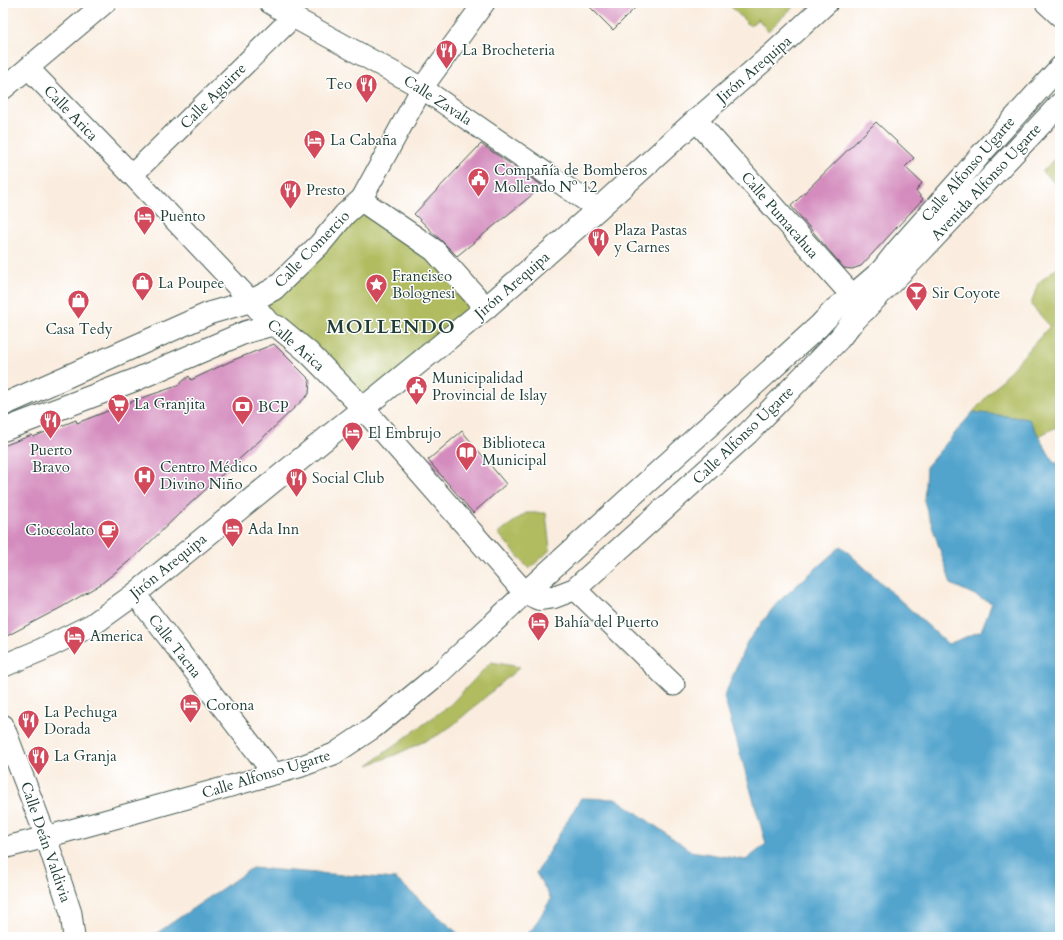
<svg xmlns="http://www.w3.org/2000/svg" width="1063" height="940" font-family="Cardo,serif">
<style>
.green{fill:#b0bc5e;stroke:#687c49}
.water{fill:#52a4cd;stroke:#387080}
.building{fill:#d48cbe}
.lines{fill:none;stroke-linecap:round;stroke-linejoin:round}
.minor-casing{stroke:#40574e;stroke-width:23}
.tertiary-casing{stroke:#40574e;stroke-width:24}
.minor{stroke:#fff;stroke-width:21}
.tertiary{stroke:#fff;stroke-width:22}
.labels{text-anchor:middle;stroke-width:3;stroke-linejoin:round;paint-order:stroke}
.poi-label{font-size:15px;fill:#1f3d34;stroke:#fff;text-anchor:start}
.street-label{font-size:15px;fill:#1f3d34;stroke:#fff}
.district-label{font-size:19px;font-weight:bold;letter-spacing:1px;fill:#1f3d34;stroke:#fff}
</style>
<rect width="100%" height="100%" fill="#fff"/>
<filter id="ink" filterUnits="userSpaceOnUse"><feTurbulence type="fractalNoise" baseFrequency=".025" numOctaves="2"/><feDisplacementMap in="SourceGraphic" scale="8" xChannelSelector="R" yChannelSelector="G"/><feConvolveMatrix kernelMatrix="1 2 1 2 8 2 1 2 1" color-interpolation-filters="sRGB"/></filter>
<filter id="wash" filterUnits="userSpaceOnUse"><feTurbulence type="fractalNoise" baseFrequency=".012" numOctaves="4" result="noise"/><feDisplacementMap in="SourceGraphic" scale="16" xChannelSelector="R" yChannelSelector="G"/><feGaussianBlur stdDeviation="0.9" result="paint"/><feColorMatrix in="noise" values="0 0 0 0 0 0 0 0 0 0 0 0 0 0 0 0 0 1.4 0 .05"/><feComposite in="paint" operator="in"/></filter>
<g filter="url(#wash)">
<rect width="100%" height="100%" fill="#faeddf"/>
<g class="green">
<polygon points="727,3 797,3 768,31 758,19 750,26"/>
<polygon points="1060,153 1060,187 1042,172"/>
<polygon points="361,200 486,308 363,408 251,301"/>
<polygon points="1060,265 1060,425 1039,436 1029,419 973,412 1050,326 1031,305 1038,283"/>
<polygon points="526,513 546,513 550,550 529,569 498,533"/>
<polygon points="491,662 520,667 453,725 438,735 397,754 368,765 450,705"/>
</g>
<g class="water">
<polygon points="973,412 1029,419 1054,463 1060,463 1060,937 525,937 533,928 551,899 536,873 581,798 617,799 691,851 746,860 766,844 724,697 747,642 777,603 841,546 948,644 981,631 992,603 951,584 924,501 926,467"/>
<polygon points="252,868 396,879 462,937 154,937 154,935"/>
</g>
<g id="blocks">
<g class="building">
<polygon points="586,3 640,3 613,30"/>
<polygon points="876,122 914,158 905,167 922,183 916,191 923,199 861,266 852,269 844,268 791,206"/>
<polygon points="481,144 543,186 457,256 414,214"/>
<polygon points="274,344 310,380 309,394 269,432 181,512 139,553 101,584 62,607 3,638 3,446 32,435 33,437 76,420 77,423 133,401 177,386 189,376 191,380 231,361"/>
<polygon points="462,431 506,484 473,513 428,460"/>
</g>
</g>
</g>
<g filter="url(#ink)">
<use href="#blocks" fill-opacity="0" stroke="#40574e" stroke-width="1"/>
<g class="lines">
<defs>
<g id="minor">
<polyline points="270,3 293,17 422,88 598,209"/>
<polyline points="1046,3 1060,16"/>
<polyline points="28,68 132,175 251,301 271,325"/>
<polyline points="3,89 105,3"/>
<polyline points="696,120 774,52 827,3"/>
<polyline points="132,175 293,17"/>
<polyline points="361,200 422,88 484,3"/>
<polyline points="879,273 898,249 962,177 981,154 1060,67"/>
<polyline points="575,589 674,685"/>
<polyline points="135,594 274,774"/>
<polyline points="3,725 46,837 71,913 74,937"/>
<polyline points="3,848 46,837 274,774 299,767 334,754 373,728 440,673 525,593"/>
</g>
<g id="tertiary">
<polyline points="3,405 210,313 251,301 274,289 320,244 345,214 361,200 434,250 486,308"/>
<polyline points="3,430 135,380 246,332 271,325 278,327 308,352 363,408 525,593 539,599 554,597 575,589 748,433 839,339 850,325 913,260 1060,104"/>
<polyline points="525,593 819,326 835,309 852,296 879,273 894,265 904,262"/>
<polyline points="3,666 41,650 92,625 135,594 486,308 598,209 696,120 865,310"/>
</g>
</defs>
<use href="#minor" class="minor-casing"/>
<use href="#tertiary" class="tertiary-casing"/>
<use href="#minor" class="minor"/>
<use href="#tertiary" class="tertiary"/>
</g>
</g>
<defs>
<symbol id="restaurant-pin" viewBox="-11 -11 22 30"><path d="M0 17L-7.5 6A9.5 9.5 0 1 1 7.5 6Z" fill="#d1495b" stroke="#fff"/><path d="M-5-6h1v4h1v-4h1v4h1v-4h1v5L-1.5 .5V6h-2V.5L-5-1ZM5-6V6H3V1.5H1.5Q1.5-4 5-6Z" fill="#fff"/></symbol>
<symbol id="hotel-pin" viewBox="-11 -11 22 30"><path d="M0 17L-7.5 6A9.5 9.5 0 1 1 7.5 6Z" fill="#d1495b" stroke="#fff"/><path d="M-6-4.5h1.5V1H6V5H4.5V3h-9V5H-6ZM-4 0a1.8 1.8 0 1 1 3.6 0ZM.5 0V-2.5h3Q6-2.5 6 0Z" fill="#fff"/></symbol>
<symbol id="civic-pin" viewBox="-11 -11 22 30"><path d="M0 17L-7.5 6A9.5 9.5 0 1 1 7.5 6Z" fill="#d1495b" stroke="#fff"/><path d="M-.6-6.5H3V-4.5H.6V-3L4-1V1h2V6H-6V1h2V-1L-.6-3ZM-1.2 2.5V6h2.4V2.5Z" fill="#fff"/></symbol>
<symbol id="shop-pin" viewBox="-11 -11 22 30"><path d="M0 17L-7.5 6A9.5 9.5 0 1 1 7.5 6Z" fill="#d1495b" stroke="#fff"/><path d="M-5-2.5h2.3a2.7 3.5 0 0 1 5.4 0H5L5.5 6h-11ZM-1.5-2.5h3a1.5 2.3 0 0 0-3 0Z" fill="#fff"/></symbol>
<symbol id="sight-pin" viewBox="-11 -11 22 30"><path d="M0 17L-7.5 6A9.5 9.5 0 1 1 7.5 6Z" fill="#d1495b" stroke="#fff"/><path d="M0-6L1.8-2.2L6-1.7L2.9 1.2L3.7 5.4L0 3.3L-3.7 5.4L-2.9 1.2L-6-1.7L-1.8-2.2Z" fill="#fff"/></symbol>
<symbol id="bar-pin" viewBox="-11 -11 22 30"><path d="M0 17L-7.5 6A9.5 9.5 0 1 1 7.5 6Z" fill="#d1495b" stroke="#fff"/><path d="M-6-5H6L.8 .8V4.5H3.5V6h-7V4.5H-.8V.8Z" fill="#fff"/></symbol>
<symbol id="supermarket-pin" viewBox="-11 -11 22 30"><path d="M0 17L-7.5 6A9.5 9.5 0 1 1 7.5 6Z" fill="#d1495b" stroke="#fff"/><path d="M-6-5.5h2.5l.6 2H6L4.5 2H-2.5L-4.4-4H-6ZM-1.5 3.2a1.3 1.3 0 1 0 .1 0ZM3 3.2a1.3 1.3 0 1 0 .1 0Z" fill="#fff"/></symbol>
<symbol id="bank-pin" viewBox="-11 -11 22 30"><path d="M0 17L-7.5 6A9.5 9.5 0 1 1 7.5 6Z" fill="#d1495b" stroke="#fff"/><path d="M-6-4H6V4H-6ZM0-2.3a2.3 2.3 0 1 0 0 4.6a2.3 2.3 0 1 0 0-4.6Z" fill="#fff"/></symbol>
<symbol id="library-pin" viewBox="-11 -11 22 30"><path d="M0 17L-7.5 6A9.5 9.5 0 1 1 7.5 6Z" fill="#d1495b" stroke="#fff"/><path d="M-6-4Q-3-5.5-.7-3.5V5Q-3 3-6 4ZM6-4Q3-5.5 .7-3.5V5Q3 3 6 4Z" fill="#fff"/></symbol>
<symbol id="hospital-pin" viewBox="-11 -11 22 30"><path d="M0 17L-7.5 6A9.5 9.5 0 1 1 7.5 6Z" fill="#d1495b" stroke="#fff"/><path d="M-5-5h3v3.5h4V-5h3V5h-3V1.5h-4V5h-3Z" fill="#fff"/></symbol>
<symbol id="cafe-pin" viewBox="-11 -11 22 30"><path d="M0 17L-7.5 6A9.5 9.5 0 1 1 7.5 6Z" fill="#d1495b" stroke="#fff"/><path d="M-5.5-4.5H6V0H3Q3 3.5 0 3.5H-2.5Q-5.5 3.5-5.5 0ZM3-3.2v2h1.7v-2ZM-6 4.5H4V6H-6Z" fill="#fff"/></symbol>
</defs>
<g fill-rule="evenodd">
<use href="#restaurant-pin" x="434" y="38" width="25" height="34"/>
<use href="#restaurant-pin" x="354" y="72" width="25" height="34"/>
<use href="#hotel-pin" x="302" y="128" width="25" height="34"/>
<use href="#civic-pin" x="466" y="166" width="25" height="34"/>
<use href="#restaurant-pin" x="278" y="178" width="25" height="34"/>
<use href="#hotel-pin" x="132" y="204" width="25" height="34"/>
<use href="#restaurant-pin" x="586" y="226" width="25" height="34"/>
<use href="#shop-pin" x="130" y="270" width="25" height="34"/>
<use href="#sight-pin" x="364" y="272" width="25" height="34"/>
<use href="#bar-pin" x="904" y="280" width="25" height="34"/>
<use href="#shop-pin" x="66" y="288" width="25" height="34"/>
<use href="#civic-pin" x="404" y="374" width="25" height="34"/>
<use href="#supermarket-pin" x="106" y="392" width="25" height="34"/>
<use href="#bank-pin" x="230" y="394" width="25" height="34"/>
<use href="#restaurant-pin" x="38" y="408" width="25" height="34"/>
<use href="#hotel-pin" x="340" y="420" width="25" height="34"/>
<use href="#library-pin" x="454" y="440" width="25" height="34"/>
<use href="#hospital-pin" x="132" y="464" width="25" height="34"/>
<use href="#restaurant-pin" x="284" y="466" width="25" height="34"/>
<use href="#hotel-pin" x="220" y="516" width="25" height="34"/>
<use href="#cafe-pin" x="96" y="518" width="25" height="34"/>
<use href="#hotel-pin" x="526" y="610" width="25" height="34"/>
<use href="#hotel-pin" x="62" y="624" width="25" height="34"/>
<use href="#hotel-pin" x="178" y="692" width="25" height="34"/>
<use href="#restaurant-pin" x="16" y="708" width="25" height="34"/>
<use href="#restaurant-pin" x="26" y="744" width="25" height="34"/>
</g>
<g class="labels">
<g class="poi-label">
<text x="462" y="55">La Brocheteria</text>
<text x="352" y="89" text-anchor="end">Teo</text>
<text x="330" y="145">La Cabaña</text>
<text x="494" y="175">Compañía de Bomberos<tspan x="494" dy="17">Mollendo Nº 12</tspan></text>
<text x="306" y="195">Presto</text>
<text x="160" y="221">Puento</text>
<text x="614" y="235">Plaza Pastas<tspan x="614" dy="17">y Carnes</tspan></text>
<text x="392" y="281">Francisco<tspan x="392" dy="17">Bolognesi</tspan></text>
<text x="158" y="288">La Poupee</text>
<text x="932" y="298">Sir Coyote</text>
<text x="79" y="334" text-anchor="middle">Casa Tedy</text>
<text x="432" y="383">Municipalidad<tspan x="432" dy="17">Provincial de Islay</tspan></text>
<text x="134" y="409">La Granjita</text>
<text x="258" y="412">BCP</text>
<text x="368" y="438">El Embrujo</text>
<text x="482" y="448">Biblioteca<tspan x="482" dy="17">Municipal</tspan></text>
<text x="51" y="455" text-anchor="middle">Puerto<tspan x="51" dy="17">Bravo</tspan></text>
<text x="160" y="472">Centro Médico<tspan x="160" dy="17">Divino Niño</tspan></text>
<text x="312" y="483">Social Club</text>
<text x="248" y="534">Ada Inn</text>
<text x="94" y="535" text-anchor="end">Cioccolato</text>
<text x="554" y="627">Bahía del Puerto</text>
<text x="90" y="641">America</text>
<text x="206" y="710">Corona</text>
<text x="44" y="717">La Pechuga<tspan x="44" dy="17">Dorada</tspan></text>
<text x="54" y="761">La Granja</text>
</g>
<g class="street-label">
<text transform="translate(754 69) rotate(-41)" y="5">Jirón Arequipa</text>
<text transform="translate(213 96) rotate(-45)" y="5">Calle Aguirre</text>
<text transform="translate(438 100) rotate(33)" y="5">Calle Zavala</text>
<text transform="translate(71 113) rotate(46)" y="5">Calle Arica</text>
<text transform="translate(968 169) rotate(-49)" y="5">Calle Alfonso Ugarte</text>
<text transform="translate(986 182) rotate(-47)" y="5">Avenida Alfonso Ugarte</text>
<text transform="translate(780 215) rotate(49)" y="5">Calle Pumacahua</text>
<text transform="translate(312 249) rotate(-46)" y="5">Calle Comercio</text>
<text transform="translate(512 285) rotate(-41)" y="5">Jirón Arequipa</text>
<text transform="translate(296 345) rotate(41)" y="5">Calle Arica</text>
<text transform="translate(743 435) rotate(-44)" y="5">Calle Alfonso Ugarte</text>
<text transform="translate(168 566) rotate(-39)" y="5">Jirón Arequipa</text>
<text transform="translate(175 646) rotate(52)" y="5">Calle Tacna</text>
<text transform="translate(266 774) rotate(-17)" y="5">Calle Alfonso Ugarte</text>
<text transform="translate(46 842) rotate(71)" y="5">Calle Deán Valdivia</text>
</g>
<g class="district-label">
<text x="391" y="333">MOLLENDO</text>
</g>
</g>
<rect width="1063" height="940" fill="none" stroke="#fff" stroke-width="16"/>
</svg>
